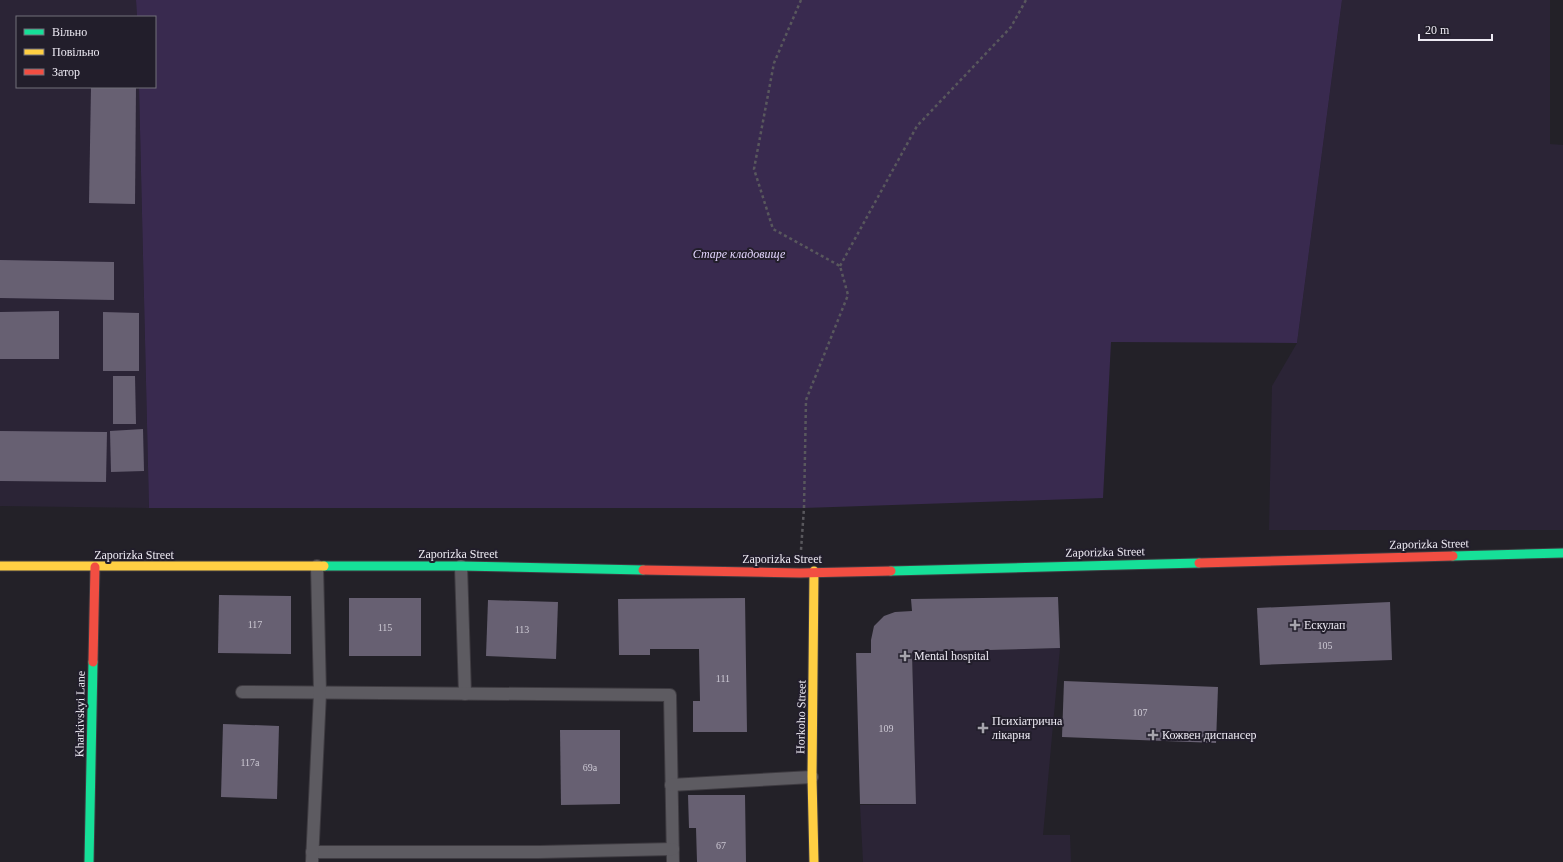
<svg xmlns="http://www.w3.org/2000/svg" width="1563" height="862" font-family="'Times New Roman',serif">
<style>
.built{fill:#2b2436}
.green{fill:#392a4f}
.building{fill:#676072}
.lines{fill:none;stroke-linecap:round;stroke-linejoin:round}
.lane-casing{stroke:#3e3b41;stroke-width:14}
.fast-casing{stroke:#3e3b41;stroke-width:11}
.slow-casing{stroke:#3e3b41;stroke-width:11}
.jam-casing{stroke:#3e3b41;stroke-width:11}
.path{stroke:#59585d;stroke-width:2.5;stroke-dasharray:3 3;stroke-linecap:butt}
.lane{stroke:#5d5b61;stroke-width:12}
.fast{stroke:#16e098;stroke-width:9}
.slow{stroke:#ffcf43;stroke-width:9}
.jam{stroke:#f24e42;stroke-width:9}
.poi-dot{fill:#a6a4ac;stroke:#221e2b;stroke-width:1.5}
.labels{text-anchor:middle;stroke-width:4;stroke-linejoin:round;paint-order:stroke}
.number-label{font-size:10px;fill:#ccc8d3}
.park-label{font-size:12px;font-style:italic;fill:#e2d4fd;stroke:#221e2b}
.street-label{font-size:12px;fill:#edeaf3;stroke:#221e2b}
.poi-label{font-size:12px;fill:#edeaf3;stroke:#221e2b;text-anchor:start}
</style>
<rect width="100%" height="100%" fill="#232128"/>
<g class="built">
<polygon points="0,0 136,0 137,17 17,17 17,87 139,87 149,508 0,506"/>
<polygon points="1342,0 1550,0 1550,144 1563,145 1563,530 1269,530 1272,386 1297,343"/>
<polygon points="1060,648 1043,835 1070,835 1071,862 863,862 860,805 916,804 912,652"/>
</g>
<polygon class="green" points="136,0 1342,0 1297,343 1111,342 1103,498 804,508 149,508 139,87 155,87 155,17 137,17"/>
<g class="building">
<polygon points="91,87 136,87 135,204 89,203"/>
<polygon points="0,260 114,262 114,300 0,298"/>
<polygon points="59,311 59,359 0,359 0,312"/>
<polygon points="103,312 139,313 139,371 103,371"/>
<polygon points="113,376 135,376 136,424 113,424"/>
<polygon points="143,429 144,471 111,472 110,431"/>
<polygon points="0,431 107,432 106,482 0,481"/>
<polygon points="219,595 291,596 291,654 218,653"/>
<polygon points="1058,597 1060,648 912,652 916,804 860,804 856,653 871,653 871,640 874,626 884,616 895,612 912,611 911,599"/>
<rect x="349" y="598" width="72" height="58"/>
<polygon points="745,598 747,732 693,732 693,701 700,701 699,649 650,649 650,655 619,655 618,599"/>
<polygon points="488,600 558,602 556,659 486,656"/>
<polygon points="1390,602 1392,660 1260,665 1257,608"/>
<polygon points="1064,681 1218,687 1216,743 1062,737"/>
<polygon points="223,724 279,726 277,799 221,797"/>
<polygon points="560,730 620,730 620,804 561,805"/>
<polygon points="688,795 745,795 746,862 697,862 696,828 689,828"/>
</g>
<g class="lines">
<defs>
<g id="lane">
<polyline points="461,566 465,694"/>
<polyline points="242,692 670,695 673,862"/>
<polyline points="671,785 812,777"/>
<polyline points="312,852 539,852 673,849"/>
<polyline points="312,862 320,693 317,566"/>
</g>
<g id="fast">
<polyline points="1453,556 1563,553"/>
<polyline points="324,566 461,566 643,570"/>
<polyline points="891,571 1199,563"/>
<polyline points="89,862 93,662"/>
</g>
<g id="slow">
<polyline points="0,566 324,566"/>
<polyline points="814,571 812,777 814,862"/>
</g>
<g id="jam">
<polyline points="1199,563 1453,556"/>
<polyline points="643,570 800,573 891,571"/>
<polyline points="93,662 95,567"/>
</g>
</defs>
<use href="#lane" class="lane-casing"/>
<use href="#fast" class="fast-casing"/>
<use href="#slow" class="slow-casing"/>
<use href="#jam" class="jam-casing"/>
<g class="path">
<polyline points="801,0 774,63 754,169 773,229 840,266 848,295 806,400 804,508 801,550"/>
<polyline points="840,266 917,126 1011,27 1026,0"/>
</g>
<use href="#lane" class="lane"/>
<use href="#fast" class="fast"/>
<use href="#slow" class="slow"/>
<use href="#jam" class="jam"/>
</g>
<g class="poi-dot">
<path d="M1293 619h4v4h4v4h-4v4h-4v-4h-4v-4h4z"/>
<path d="M903 650h4v4h4v4h-4v4h-4v-4h-4v-4h4z"/>
<path d="M981 722h4v4h4v4h-4v4h-4v-4h-4v-4h4z"/>
<path d="M1151 729h4v4h4v4h-4v4h-4v-4h-4v-4h4z"/>
</g>
<g class="labels">
<g class="number-label">
<text x="255" y="628">117</text>
<text x="385" y="631">115</text>
<text x="522" y="633">113</text>
<text x="1325" y="649">105</text>
<text x="723" y="682">111</text>
<text x="1140" y="716">107</text>
<text x="886" y="732">109</text>
<text x="250" y="766">117а</text>
<text x="590" y="771">69а</text>
<text x="721" y="849">67</text>
</g>
<g class="park-label">
<text x="739" y="258">Старе кладовище</text>
</g>
<g class="street-label">
<text transform="translate(1429 544) rotate(-1)" y="4">Zaporizka Street</text>
<text transform="translate(1105 552) rotate(-1)" y="4">Zaporizka Street</text>
<text x="458" y="558">Zaporizka Street</text>
<text x="134" y="559">Zaporizka Street</text>
<text x="782" y="563">Zaporizka Street</text>
<text transform="translate(80 714) rotate(-89)" y="4">Kharkivskyi Lane</text>
<text transform="translate(801 717) rotate(-89)" y="4">Horkoho Street</text>
</g>
<g class="poi-label">
<text x="1304" y="629">Ескулап</text>
<text x="914" y="660">Mental hospital</text>
<text x="992" y="725">Психіатрична<tspan x="992" dy="14">лікарня</tspan></text>
<text x="1162" y="739">Кожвен диспансер</text>
</g>
</g>
<rect x="16" y="16" width="140" height="72" fill="#221e2b" stroke="#73707b"/>
<rect x="24" y="29" width="20" height="6" fill="#16e098" stroke="#73707b"/>
<text x="52" y="36" font-size="12" fill="#edeaf3">Вільно</text>
<rect x="24" y="49" width="20" height="6" fill="#ffcf43" stroke="#73707b"/>
<text x="52" y="56" font-size="12" fill="#edeaf3">Повільно</text>
<rect x="24" y="69" width="20" height="6" fill="#f24e42" stroke="#73707b"/>
<text x="52" y="76" font-size="12" fill="#edeaf3">Затор</text>
<path d="M1419 34v6h73v-6" fill="none" stroke="#edeaf3" stroke-width="2"/>
<text x="1425" y="34" font-size="12" fill="#edeaf3" stroke="#221e2b" stroke-width="3" paint-order="stroke">20 m</text>
</svg>
